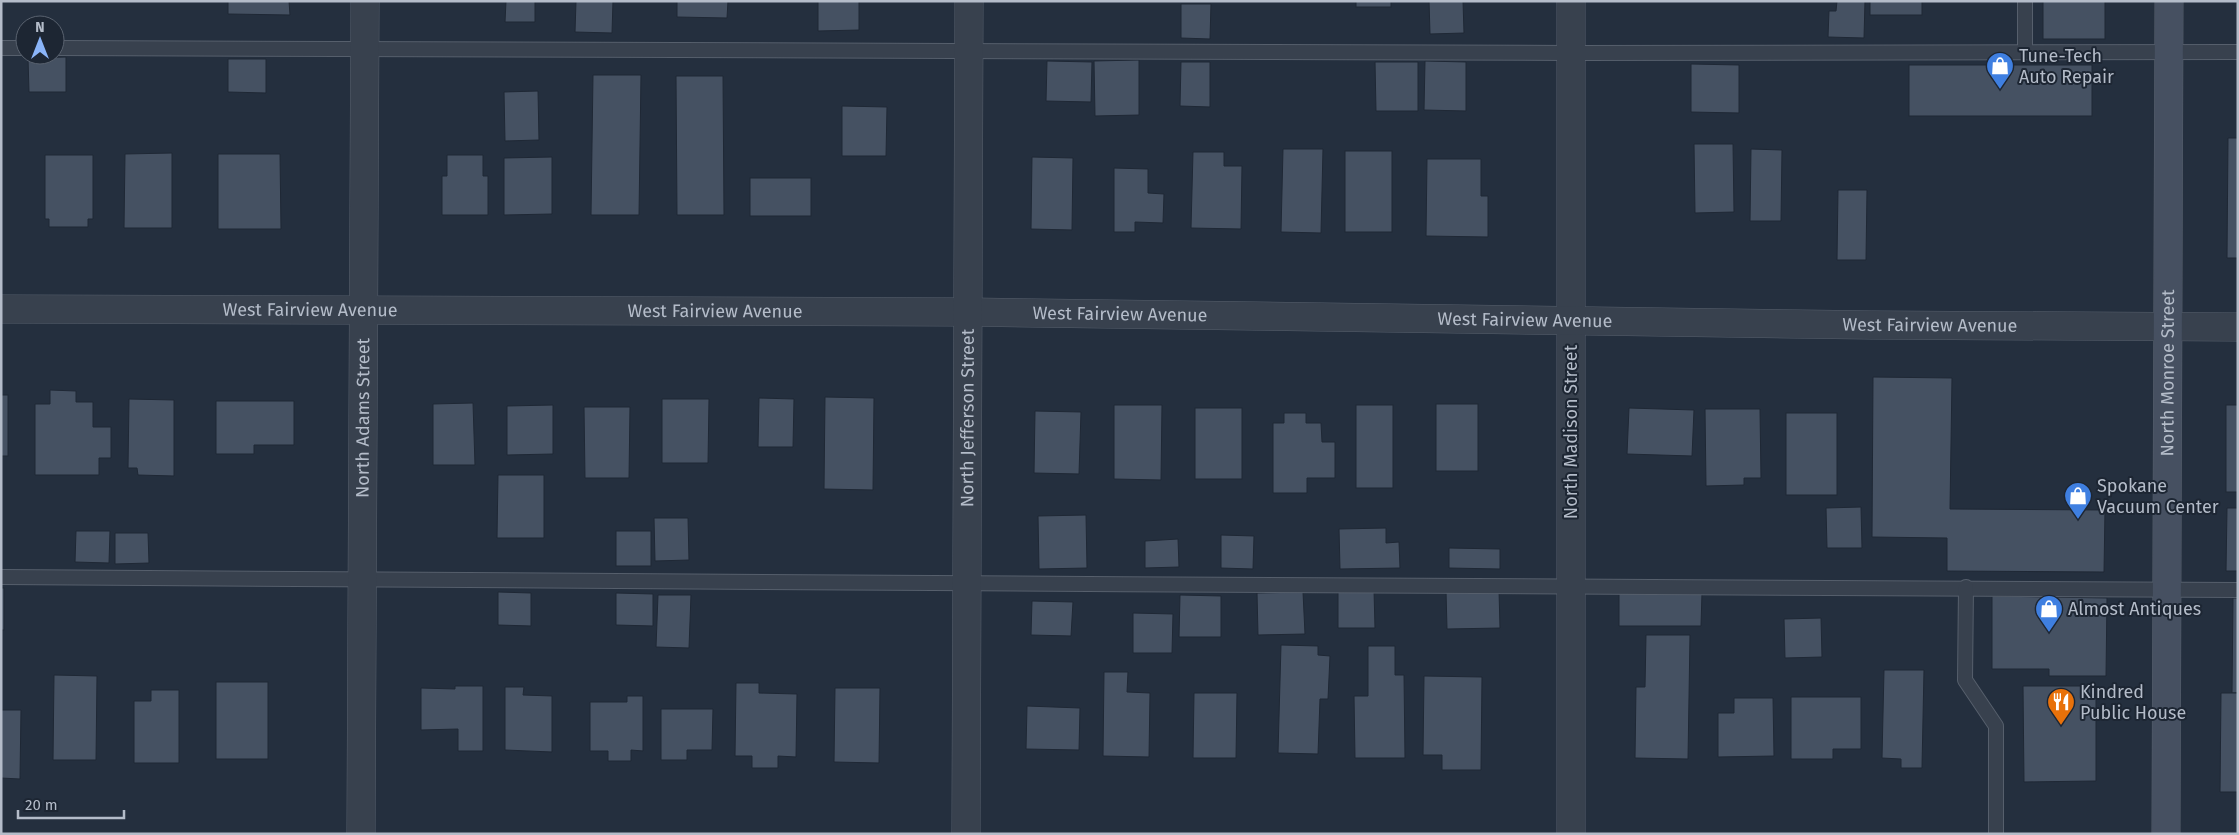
<svg xmlns="http://www.w3.org/2000/svg" width="2239" height="835" font-family="'Fira Sans',sans-serif">
<style>
.building{fill:#455162;stroke:#1f2835}
.lines{fill:none;stroke-linecap:round;stroke-linejoin:round}
.lane-casing{stroke:#565f6c;stroke-width:16}
.street-casing{stroke:#565f6c;stroke-width:29}
.secondary-casing{stroke:#565f6c;stroke-width:29}
.lane{stroke:#38414e;stroke-width:14}
.street{stroke:#38414e;stroke-width:28}
.secondary{stroke:#465061;stroke-width:28}
.labels{text-anchor:middle;stroke-width:4;stroke-linejoin:round;paint-order:stroke}
.poi-label{font-size:18px;fill:#b4bcc9;stroke:#1d2633;text-anchor:start}
.street-label{font-size:18px;fill:#b4bcc9;stroke:#1d2633}
</style>
<rect width="100%" height="100%" fill="#242f3e"/>
<g class="building">
<polygon points="228,1 289,1 290,15 228,14"/>
<polygon points="506,1 535,1 535,22 505,22"/>
<polygon points="576,1 613,1 612,33 575,32"/>
<polygon points="677,1 728,1 727,18 677,17"/>
<polygon points="818,1 859,1 859,30 818,31"/>
<rect x="1356" y="1" width="35" height="6"/>
<polygon points="1429,1 1463,1 1464,33 1430,34"/>
<polygon points="1837,1 1865,1 1864,38 1828,37 1829,11 1836,11"/>
<rect x="1870" y="1" width="52" height="14"/>
<rect x="2043" y="1" width="62" height="38"/>
<polygon points="1181,4 1211,4 1210,39 1181,38"/>
<polygon points="66,57 66,92 29,92 28,58"/>
<polygon points="228,59 266,59 266,93 228,92"/>
<polygon points="1139,60 1139,115 1095,116 1094,61"/>
<polygon points="1047,61 1092,62 1091,102 1046,101"/>
<polygon points="1425,61 1466,62 1466,111 1424,110"/>
<polygon points="1181,62 1210,62 1210,107 1180,106"/>
<polygon points="1375,62 1418,62 1418,111 1376,111"/>
<polygon points="1691,64 1739,65 1739,113 1691,112"/>
<rect x="1909" y="65" width="183" height="51"/>
<polygon points="593,75 641,75 639,215 591,215"/>
<polygon points="676,76 723,76 724,215 677,215"/>
<polygon points="538,91 539,140 505,141 504,92"/>
<polygon points="842,106 887,107 886,156 842,156"/>
<polygon points="2228,138 2238,138 2238,258 2227,258"/>
<polygon points="1694,144 1733,144 1734,212 1695,213"/>
<polygon points="1283,149 1323,149 1321,233 1281,232"/>
<polygon points="1751,149 1782,150 1781,221 1750,221"/>
<rect x="1345" y="151" width="47" height="81"/>
<polygon points="1193,152 1224,152 1224,166 1242,166 1241,229 1191,228"/>
<polygon points="172,153 172,228 124,228 125,154"/>
<polygon points="218,154 280,154 281,229 218,229"/>
<polygon points="45,155 93,155 93,219 88,219 88,227 49,227 49,219 45,219"/>
<polygon points="447,155 483,155 483,176 488,176 488,215 442,215 442,176 447,176"/>
<polygon points="552,157 552,214 504,215 504,158"/>
<polygon points="1032,157 1073,158 1072,230 1031,229"/>
<polygon points="1427,159 1481,159 1481,196 1488,196 1488,237 1426,236"/>
<polygon points="1114,168 1148,169 1148,193 1164,194 1163,223 1135,222 1135,232 1114,232"/>
<rect x="750" y="178" width="61" height="38"/>
<polygon points="1838,190 1867,190 1866,260 1837,260"/>
<polygon points="1873,377 1952,378 1950,509 2105,510 2104,572 1947,571 1947,538 1872,537"/>
<polygon points="50,390 76,391 76,402 93,402 93,427 111,427 111,458 99,458 99,475 35,475 35,404 50,404"/>
<rect x="1" y="395" width="7" height="61"/>
<polygon points="825,397 874,398 873,490 824,489"/>
<polygon points="759,398 794,399 793,447 758,447"/>
<polygon points="129,399 174,400 174,476 138,475 137,468 128,468"/>
<polygon points="662,399 709,399 708,463 662,463"/>
<polygon points="216,401 294,401 294,445 254,445 254,454 216,454"/>
<polygon points="473,403 475,465 433,465 433,404"/>
<rect x="1436" y="404" width="42" height="67"/>
<polygon points="553,405 553,454 507,455 507,406"/>
<polygon points="1114,405 1162,405 1161,480 1114,479"/>
<rect x="1356" y="405" width="37" height="83"/>
<rect x="2226" y="405" width="12" height="87"/>
<polygon points="584,407 630,407 629,478 585,478"/>
<rect x="1195" y="408" width="47" height="71"/>
<polygon points="1629,408 1694,410 1692,456 1627,454"/>
<polygon points="1705,409 1760,409 1761,478 1744,478 1744,485 1706,486"/>
<polygon points="1035,411 1081,412 1079,474 1034,473"/>
<polygon points="1284,413 1306,413 1306,423 1321,423 1322,442 1335,442 1335,478 1307,478 1307,493 1273,493 1273,423 1284,423"/>
<rect x="1786" y="413" width="51" height="82"/>
<polygon points="498,475 544,475 544,538 497,538"/>
<polygon points="1861,507 1862,548 1827,548 1826,508"/>
<polygon points="2227,508 2238,508 2238,571 2226,571"/>
<polygon points="1086,515 1087,568 1039,569 1038,516"/>
<polygon points="654,518 688,518 689,560 655,561"/>
<polygon points="1386,528 1386,543 1399,542 1400,568 1340,569 1339,529"/>
<polygon points="76,531 110,531 109,563 75,562"/>
<rect x="616" y="531" width="35" height="35"/>
<polygon points="115,533 148,533 149,563 115,564"/>
<polygon points="1221,535 1254,536 1253,569 1221,568"/>
<polygon points="1178,539 1179,567 1145,568 1145,541"/>
<polygon points="1449,548 1500,549 1500,569 1449,568"/>
<rect x="1" y="588" width="3" height="42"/>
<polygon points="1338,590 1374,590 1375,628 1338,628"/>
<polygon points="1499,590 1500,628 1447,629 1446,591"/>
<polygon points="498,592 531,593 531,626 498,625"/>
<polygon points="1303,592 1305,634 1258,635 1257,593"/>
<polygon points="616,593 653,594 653,626 616,625"/>
<polygon points="1619,593 1702,593 1701,626 1619,626"/>
<polygon points="658,595 691,595 689,648 656,647"/>
<polygon points="1180,595 1221,596 1221,637 1179,637"/>
<polygon points="1992,596 2107,598 2106,676 2049,676 2049,669 1992,669"/>
<polygon points="2233,598 2238,598 2238,693 2232,693"/>
<polygon points="1032,601 1073,602 1071,636 1031,635"/>
<polygon points="1133,613 1173,614 1172,653 1133,653"/>
<polygon points="1821,618 1822,657 1785,658 1784,619"/>
<polygon points="1646,635 1690,635 1688,759 1635,758 1636,687 1645,687"/>
<polygon points="1281,645 1318,646 1318,655 1330,656 1328,699 1320,699 1318,754 1278,753"/>
<polygon points="1368,646 1395,646 1395,675 1404,675 1405,758 1355,758 1354,696 1368,696"/>
<polygon points="1884,670 1924,670 1922,768 1901,768 1901,759 1882,758"/>
<polygon points="1104,672 1128,672 1127,692 1150,693 1149,757 1103,756"/>
<polygon points="54,675 97,676 96,760 53,760"/>
<polygon points="1424,676 1482,677 1481,770 1442,770 1442,755 1423,755"/>
<rect x="216" y="682" width="52" height="77"/>
<polygon points="736,683 759,683 759,693 797,694 796,757 778,756 778,768 752,768 752,756 735,756"/>
<polygon points="455,686 483,686 483,751 458,751 458,729 421,730 421,688 455,689"/>
<polygon points="2023,686 2096,686 2096,781 2024,782"/>
<polygon points="505,687 524,687 523,695 552,696 552,752 505,750"/>
<polygon points="835,688 880,688 879,763 834,762"/>
<polygon points="151,690 179,690 179,763 134,763 134,701 151,701"/>
<polygon points="1194,693 1237,693 1236,758 1193,758"/>
<polygon points="2221,693 2238,693 2238,792 2220,792"/>
<polygon points="627,696 643,696 643,751 631,750 631,761 608,761 608,751 590,751 590,702 627,702"/>
<polygon points="1791,697 1861,697 1861,749 1833,749 1833,759 1791,759"/>
<polygon points="1734,698 1773,698 1774,756 1718,757 1718,713 1734,713"/>
<polygon points="1027,706 1080,708 1079,750 1026,749"/>
<polygon points="661,709 713,709 712,750 687,750 687,760 661,760"/>
<polygon points="1,710 21,710 20,779 1,778"/>
</g>
<g class="lines">
<defs>
<g id="lane">
<polyline points="2025,1 2025,52"/>
<polyline points="1,48 25,48"/>
<polyline points="55,48 1571,53 2238,52"/>
<path d="M1 577C747 584 1492 585 2238 590"/>
<polyline points="1966,587 1965,680 1996,726 1996,834"/>
</g>
<g id="street">
<polyline points="1571,1 1571,834"/>
<path id="s1" d="M1 309 968 312 1872 325 2238 327"/>
<path id="s2" d="M361 834 365 1"/>
<path id="s3" d="M966 834 969 1"/>
</g>
<g id="secondary">
<path id="s4" d="M2166 834 2169 1"/>
</g>
</defs>
<use href="#lane" class="lane-casing"/>
<use href="#street" class="street-casing"/>
<use href="#secondary" class="secondary-casing"/>
<use href="#lane" class="lane"/>
<use href="#street" class="street"/>
<use href="#secondary" class="secondary"/>
</g>
<defs>
<symbol id="shop-pin" viewBox="-11 -11 22 30"><path d="M0 17L-7.5 6A9.5 9.5 0 1 1 7.5 6Z" fill="#3f7fe0" stroke="#1d2633"/><path d="M-5-2.5h2.3a2.7 3.5 0 0 1 5.4 0H5L5.5 6h-11ZM-1.5-2.5h3a1.5 2.3 0 0 0-3 0Z" fill="#fff"/></symbol>
<symbol id="restaurant-pin" viewBox="-11 -11 22 30"><path d="M0 17L-7.5 6A9.5 9.5 0 1 1 7.5 6Z" fill="#e8710a" stroke="#1d2633"/><path d="M-5-6h1v4h1v-4h1v4h1v-4h1v5L-1.5 .5V6h-2V.5L-5-1ZM5-6V6H3V1.5H1.5Q1.5-4 5-6Z" fill="#fff"/></symbol>
</defs>
<g fill-rule="evenodd">
<use href="#shop-pin" x="1984" y="50" width="32" height="43"/>
<use href="#shop-pin" x="2062" y="480" width="32" height="43"/>
<use href="#shop-pin" x="2033" y="593" width="32" height="43"/>
<use href="#restaurant-pin" x="2045" y="686" width="32" height="43"/>
</g>
<g class="labels">
<g class="poi-label">
<text x="2019" y="62">Tune-Tech<tspan x="2019" dy="21">Auto Repair</tspan></text>
<text x="2097" y="492">Spokane<tspan x="2097" dy="21">Vacuum Center</tspan></text>
<text x="2068" y="615">Almost Antiques</text>
<text x="2080" y="698">Kindred<tspan x="2080" dy="21">Public House</tspan></text>
</g>
<g class="street-label">
<text dy="6" stroke="none"><textPath href="#s1" startOffset="309">West Fairview Avenue</textPath></text>
<text dy="6" stroke="none"><textPath href="#s1" startOffset="714">West Fairview Avenue</textPath></text>
<text dy="6" stroke="none"><textPath href="#s1" startOffset="1119">West Fairview Avenue</textPath></text>
<text dy="6" stroke="none"><textPath href="#s1" startOffset="1524">West Fairview Avenue</textPath></text>
<text dy="6" stroke="none"><textPath href="#s1" startOffset="1929">West Fairview Avenue</textPath></text>
<text dy="6" stroke="none"><textPath href="#s4" startOffset="461">North Monroe Street</textPath></text>
<text dy="6" stroke="none"><textPath href="#s2" startOffset="416">North Adams Street</textPath></text>
<text dy="6" stroke="none"><textPath href="#s3" startOffset="416">North Jefferson Street</textPath></text>
<text transform="translate(1571 432) rotate(-90)" y="6">North Madison Street</text>
</g>
</g>
<rect width="2239" height="835" fill="none" stroke="#b4bcc9" stroke-width="5"/>
<g transform="translate(40 40)"><circle r="24" fill="#1d2633" stroke="#59626f"/>
<path d="M0-4L9 19L0 12L-9 19Z" fill="#8ab4f8"/>
<text y="-8" font-size="14" font-weight="bold" text-anchor="middle" fill="#b4bcc9">N</text>
</g>
<path d="M18 810v8h106v-8" fill="none" stroke="#b4bcc9" stroke-width="2.5"/>
<text x="25" y="810" font-size="15" fill="#b4bcc9" stroke="#1d2633" stroke-width="4" paint-order="stroke">20 m</text>
</svg>
